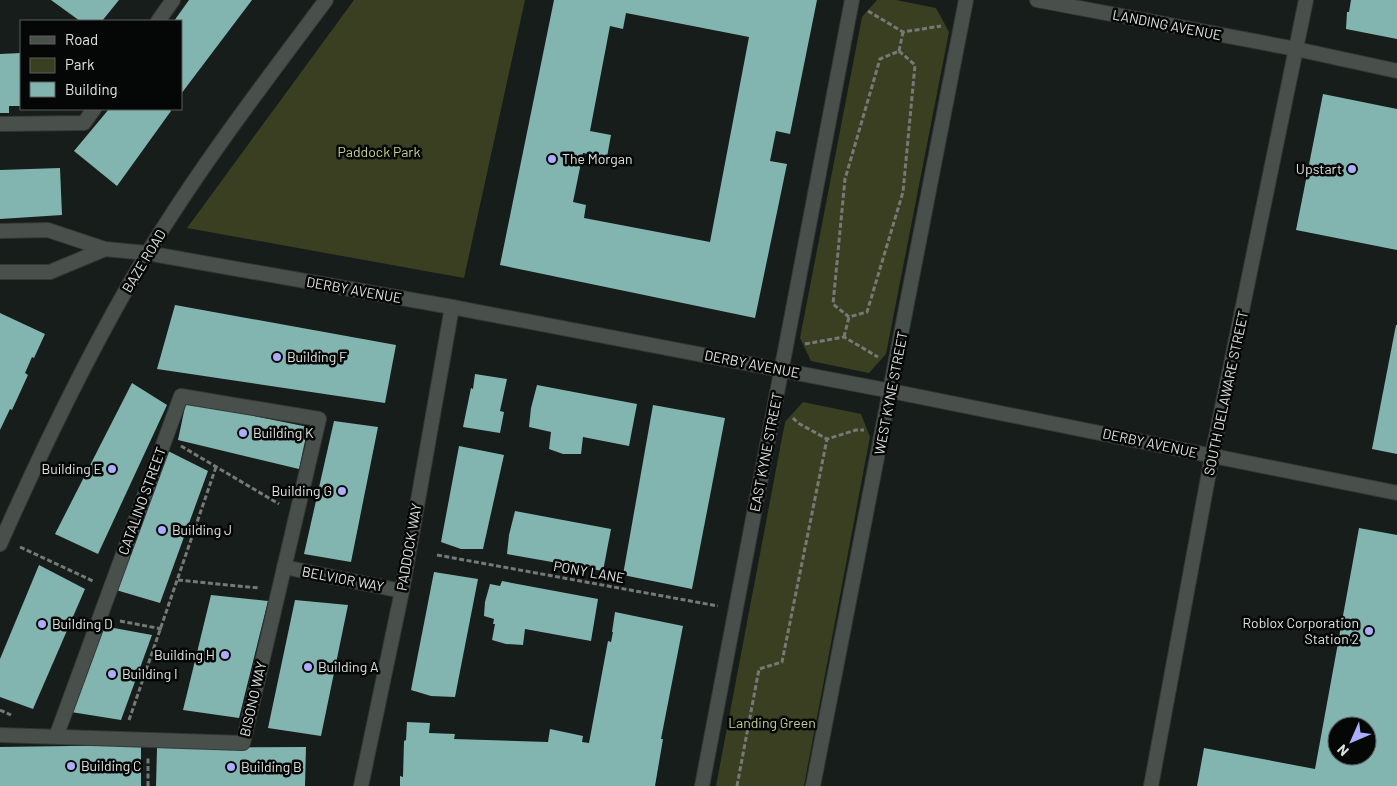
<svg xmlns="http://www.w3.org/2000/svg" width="1397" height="786" font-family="Barlow,sans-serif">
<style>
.green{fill:#393f20}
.building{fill:#83b5b0;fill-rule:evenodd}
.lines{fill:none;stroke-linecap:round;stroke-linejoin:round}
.minor-casing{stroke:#343836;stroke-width:16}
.tertiary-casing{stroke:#343836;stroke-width:16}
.path{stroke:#757a77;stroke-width:3;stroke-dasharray:5 2.5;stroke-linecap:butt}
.minor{stroke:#49504c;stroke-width:14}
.tertiary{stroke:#49504c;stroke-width:14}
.poi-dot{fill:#adaefb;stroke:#050706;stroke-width:2}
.labels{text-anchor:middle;stroke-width:5;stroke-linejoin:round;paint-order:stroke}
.street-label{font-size:14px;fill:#dee2e0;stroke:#050706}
.park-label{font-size:14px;fill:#c3d092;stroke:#050706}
.poi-label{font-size:14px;fill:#dee2e0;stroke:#050706;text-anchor:start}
</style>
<rect width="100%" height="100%" fill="#171d1a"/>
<g class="green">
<polygon points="354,0 525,0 464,278 187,228"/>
<polygon points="877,0 896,0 936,8 949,32 886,354 869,373 811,361 800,338 862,17"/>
<polygon points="803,402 861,414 870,437 804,786 716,786 785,422"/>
</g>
<g class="building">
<polygon points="51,0 119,0 102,21 80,21"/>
<polygon points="189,0 252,0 181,94 181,21 174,21"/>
<path d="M554 0H817L790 134 776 131 770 161 787 164 755 318 500 265ZM626 13 749 37 710 242 584 218 586 205 573 202 583 153 607 157 611 135 590 131 610 26 623 29Z"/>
<polygon points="1351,0 1397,0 1397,39 1346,29 1347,12 1349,12"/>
<polygon points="21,53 21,106 9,106 9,113 0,113 0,54"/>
<polygon points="1323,94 1397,109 1397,250 1296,230"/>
<polygon points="109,109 169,109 171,111 117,186 74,151"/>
<polygon points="60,168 62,215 0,219 0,170"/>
<polygon points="175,305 396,345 385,403 157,369"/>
<polygon points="0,313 45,334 34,358 32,357 25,373 28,375 12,410 10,409 0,430"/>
<polygon points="1396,325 1397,325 1397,454 1372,449"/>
<polygon points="475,374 507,379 500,411 504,412 500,433 463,427 471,388 473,389"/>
<polygon points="132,383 167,405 98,554 55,534"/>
<polygon points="537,385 637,404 629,446 583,437 581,454 563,454 549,449 551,432 529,427 531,408"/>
<polygon points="186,402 308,427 299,469 178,440"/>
<polygon points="653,405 725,418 692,589 623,575"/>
<polygon points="334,421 378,427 351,562 304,554"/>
<polygon points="459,446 504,455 483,549 461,549 441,542"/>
<polygon points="166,450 208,471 160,603 116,590"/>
<polygon points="515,511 611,529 603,571 507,554 509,535"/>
<path d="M1359 528 1397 535V786H1197L1204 748 1315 769ZM1337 726H1367V756H1337Z"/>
<polygon points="39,565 85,589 33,709 0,697 0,659"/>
<polygon points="434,572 478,579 455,697 431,696 411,690"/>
<polygon points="502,581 598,599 591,641 525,629 523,645 506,644 492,640 495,624 493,624 494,619 484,616 485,602 490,584 500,586"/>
<polygon points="211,595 268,601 239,718 183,710"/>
<polygon points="295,600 348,605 321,736 268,728"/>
<polygon points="615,612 683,626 661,739 663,739 655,786 400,786 400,776 403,777 404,741 406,740 407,722 430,723 429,733 455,734 454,739 548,742 550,729 583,736 582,742 589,743 608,641 611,642 613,632 612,632"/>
<polygon points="103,626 152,635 121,720 71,712"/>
<polygon points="141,745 141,786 0,786 0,747"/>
<polygon points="306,747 305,786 156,786 157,748"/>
</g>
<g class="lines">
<defs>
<g id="minor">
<polyline points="1037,0 1296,49 1397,71"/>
<polyline points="158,21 173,0"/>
<polyline points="0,124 84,123 94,109"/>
<polyline points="0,231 48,230 105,249 147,253 452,307 891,391 1397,493"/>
<polyline points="0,272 50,272 105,249"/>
<path d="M0 544C44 445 91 347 147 254 201 165 264 83 326 0"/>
<polyline points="284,567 402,591"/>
<path d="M0 735C81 738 162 740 243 743L319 419 181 396 56 737"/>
<polyline points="361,786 402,591 452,307"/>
<polyline points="702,786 852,0"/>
<polyline points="813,786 966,0"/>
</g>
<polyline id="tertiary" points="1151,786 1212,456 1306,0"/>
</defs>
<use href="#minor" class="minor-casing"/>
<use href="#tertiary" class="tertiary-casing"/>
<g class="path">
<polyline points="868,11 903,32 941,26"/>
<polygon points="899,51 915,65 903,192 867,312 849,317 833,304 845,179 880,59"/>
<polyline points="899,51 903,32"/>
<polyline points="844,337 849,317"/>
<polyline points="805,344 844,337 878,357"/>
<polyline points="793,418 798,423 827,439 856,430 864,430"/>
<polyline points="181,446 279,504"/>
<polyline points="20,547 93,581"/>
<polyline points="437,555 718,606"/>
<polyline points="178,580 259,588"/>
<polyline points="120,621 162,629"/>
<polyline points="0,710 11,715"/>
<polyline points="129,720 216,467"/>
<polyline points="148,786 148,758"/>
<polyline points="737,786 759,669 782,662 827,439"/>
</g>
<use href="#minor" class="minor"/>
<use href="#tertiary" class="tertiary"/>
</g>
<g class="poi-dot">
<circle cx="552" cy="159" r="5"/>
<circle cx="1352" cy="169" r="5"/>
<circle cx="277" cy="357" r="5"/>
<circle cx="243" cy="433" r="5"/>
<circle cx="112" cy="469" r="5"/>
<circle cx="342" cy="491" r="5"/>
<circle cx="162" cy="530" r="5"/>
<circle cx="42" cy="624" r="5"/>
<circle cx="1369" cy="631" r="5"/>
<circle cx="225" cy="655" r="5"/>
<circle cx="308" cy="667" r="5"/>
<circle cx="112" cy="674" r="5"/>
<circle cx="71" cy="766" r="5"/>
<circle cx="231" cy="767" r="5"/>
</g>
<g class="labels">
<g class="street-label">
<text transform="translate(1167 25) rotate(11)" y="5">LANDING AVENUE</text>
<text transform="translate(144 261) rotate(-59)" y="5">BAZE ROAD</text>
<text transform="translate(354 290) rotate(10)" y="5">DERBY AVENUE</text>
<text transform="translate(752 364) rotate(11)" y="5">DERBY AVENUE</text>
<text transform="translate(891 393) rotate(-79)" y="5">WEST KYNE STREET</text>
<text transform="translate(1226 393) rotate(-78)" y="5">SOUTH DELAWARE STREET</text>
<text transform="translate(1150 443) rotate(12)" y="5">DERBY AVENUE</text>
<text transform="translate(766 452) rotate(-79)" y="5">EAST KYNE STREET</text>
<text transform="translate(142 501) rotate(-70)" y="5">CATALINO STREET</text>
<text transform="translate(409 547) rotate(-80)" y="5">PADDOCK WAY</text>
<text transform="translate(589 572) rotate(10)" y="5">PONY LANE</text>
<text transform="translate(343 579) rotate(11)" y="5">BELVIOR WAY</text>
<text transform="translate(253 699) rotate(-77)" y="5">BISONO WAY</text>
</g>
<g class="park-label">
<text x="379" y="157">Paddock Park</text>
<text x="772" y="728">Landing Green</text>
</g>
<g class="poi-label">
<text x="562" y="164">The Morgan</text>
<text x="1342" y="174" text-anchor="end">Upstart</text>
<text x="287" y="362">Building F</text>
<text x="253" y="438">Building K</text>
<text x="102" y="474" text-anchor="end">Building E</text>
<text x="332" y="496" text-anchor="end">Building G</text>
<text x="172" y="535">Building J</text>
<text x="1359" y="628" text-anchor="end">Roblox Corporation<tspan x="1359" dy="16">Station 2</tspan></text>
<text x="52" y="629">Building D</text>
<text x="215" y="660" text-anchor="end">Building H</text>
<text x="318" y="672">Building A</text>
<text x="122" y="679">Building I</text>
<text x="81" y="771">Building C</text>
<text x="241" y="772">Building B</text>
</g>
</g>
<rect x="20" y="20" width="162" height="90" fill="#050706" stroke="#5c5f5d"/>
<rect x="30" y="36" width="25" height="8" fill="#49504c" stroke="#5c5f5d"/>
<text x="65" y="45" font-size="15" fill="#dee2e0">Road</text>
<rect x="30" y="58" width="25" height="15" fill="#393f20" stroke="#5c5f5d"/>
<text x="65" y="70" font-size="15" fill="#dee2e0">Park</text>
<rect x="30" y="82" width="25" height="15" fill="#83b5b0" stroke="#5c5f5d"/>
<text x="65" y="95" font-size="15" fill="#dee2e0">Building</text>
<g transform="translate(1352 741) rotate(225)"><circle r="24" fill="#050706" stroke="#5c5f5d"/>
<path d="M0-4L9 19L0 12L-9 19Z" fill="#adaefb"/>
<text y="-8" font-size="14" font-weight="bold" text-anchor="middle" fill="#dee2e0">N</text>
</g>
</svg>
